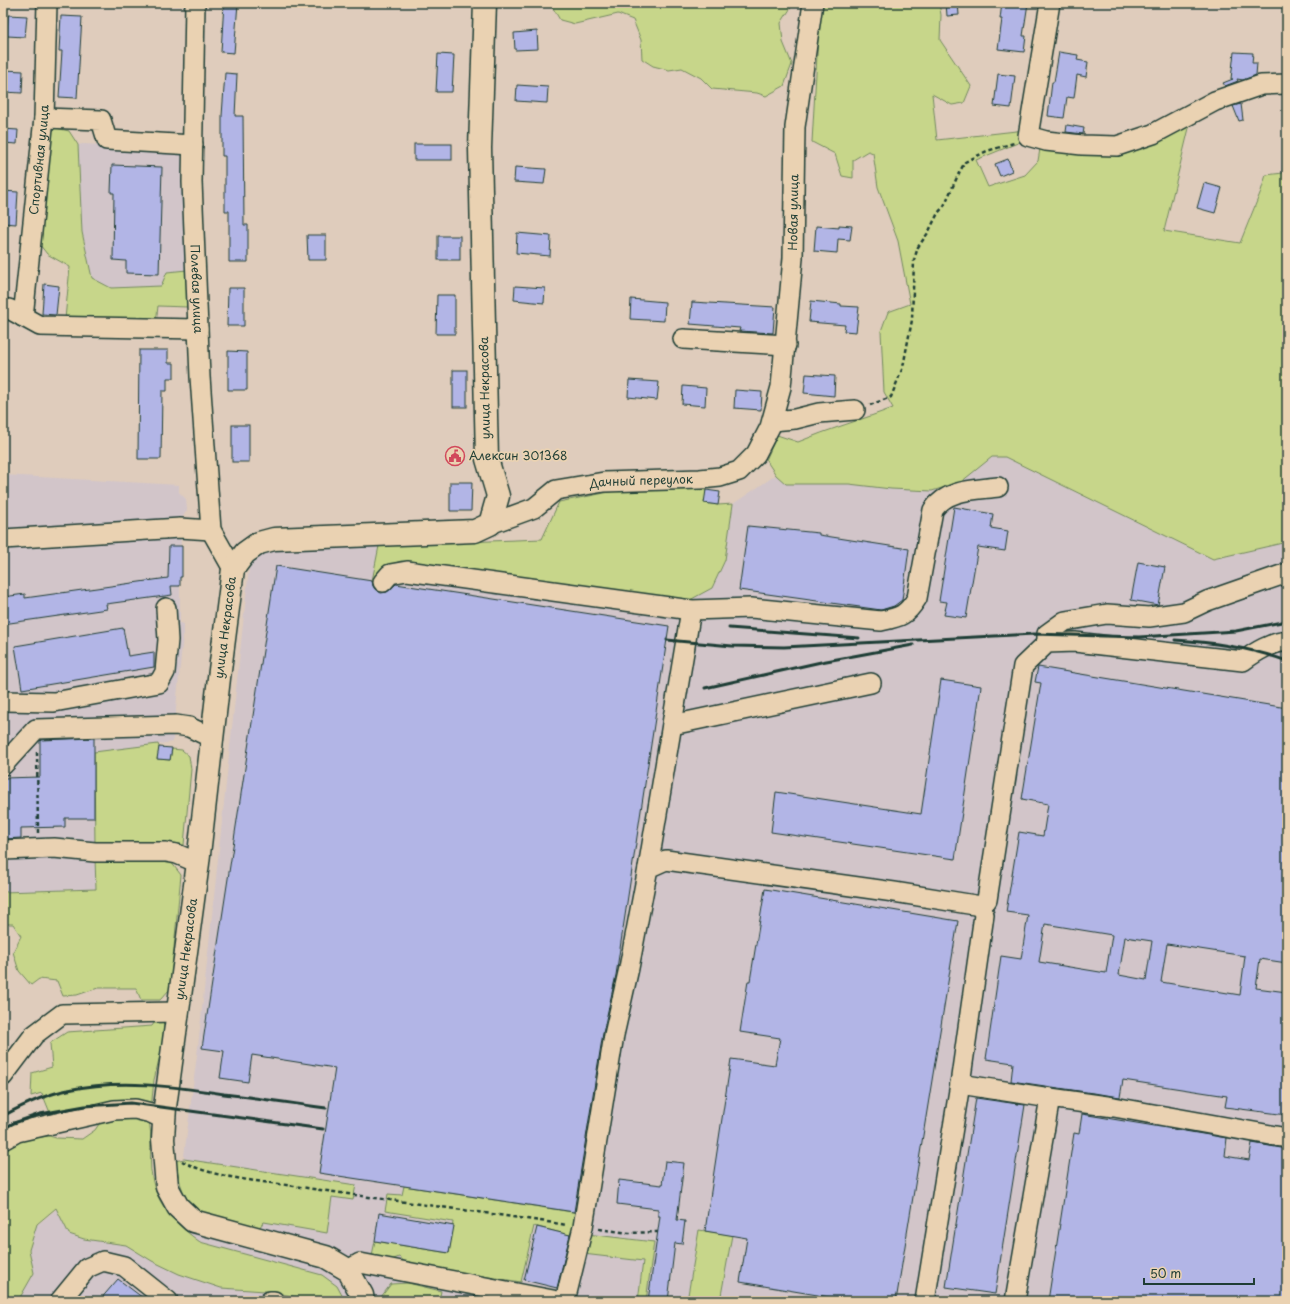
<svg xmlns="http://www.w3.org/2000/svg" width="1290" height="1304" font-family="'Playpen Sans',sans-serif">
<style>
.built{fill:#d2c5c9}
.green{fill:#c7d68a;stroke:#738a5f}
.building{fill:#b2b5e6;stroke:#1f3d34;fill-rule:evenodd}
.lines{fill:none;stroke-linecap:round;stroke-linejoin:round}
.minor-casing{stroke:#1f3d34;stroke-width:22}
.major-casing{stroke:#1f3d34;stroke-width:25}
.path{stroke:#1f3d34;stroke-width:2.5;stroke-dasharray:4 3;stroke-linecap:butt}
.minor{stroke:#ead2b2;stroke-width:19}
.major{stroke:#ead2b2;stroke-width:22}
.rail{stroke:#1f3d34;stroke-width:3}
.labels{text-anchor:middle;stroke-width:3.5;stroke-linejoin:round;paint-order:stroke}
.street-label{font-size:12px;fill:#1f3d34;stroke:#ead2b2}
.poi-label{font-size:12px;fill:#1f3d34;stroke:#ead2b2;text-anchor:start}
</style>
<rect width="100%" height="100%" fill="#dfccbc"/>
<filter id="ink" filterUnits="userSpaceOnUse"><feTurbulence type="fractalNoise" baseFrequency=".025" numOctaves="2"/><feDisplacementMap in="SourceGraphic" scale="8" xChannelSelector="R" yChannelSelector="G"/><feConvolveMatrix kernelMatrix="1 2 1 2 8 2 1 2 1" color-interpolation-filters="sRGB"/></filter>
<g filter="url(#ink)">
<g class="built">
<polygon points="83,144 186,149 187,270 162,286 111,288 92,278 82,232 78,145"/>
<polygon points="856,422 911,460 1005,457 1213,559 1287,542 1287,1301 4,1301 30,1231 72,1196 187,1184 184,1156 198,1047 249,568 264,549 542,539 559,502 706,490 705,503 718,505 733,504 776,475 819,465 820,433"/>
<polygon points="3,475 179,485 179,492 186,499 187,510 180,521 182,577 180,577 180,623 184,624 176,708 176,734 173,734 173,742 94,753 96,889 3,892"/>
</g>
<g class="green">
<polygon points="550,3 794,3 781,23 783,42 792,64 784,86 766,96 757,93 712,89 701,78 682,68 669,70 653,66 642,59 641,40 633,20 618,14 575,24 560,20"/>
<path d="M821 3H939L941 15 940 40 971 86 964 103 952 105 932 94 937 140 1025 130V140L976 160 988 187 1025 175 1038 161 1041 143H1092L1190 124 1164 231 1240 243 1261 191 1266 175 1283 173 1284 154 1287 150V542L1213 559 1005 457H992L961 482 932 491 891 489 849 484H786L776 475 766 460 777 435 798 442C829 429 861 420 893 408L884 392 881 331 888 312 910 304 898 241 878 187 873 153 868 151 853 160V178L842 176 835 154 812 142 819 21Z"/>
<polygon points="56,128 69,131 78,145 82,232 92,278 111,288 161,286 167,272 187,270 187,307 158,306 156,323 65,319 70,267 47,254 40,245 50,134"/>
<polygon points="640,486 706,490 705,503 718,505 733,504 725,560 712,588 688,601 401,561 386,566 372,581 380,541 465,542 542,539 559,502"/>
<polygon points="158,744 159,747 158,759 170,760 172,749 182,750 189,756 191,769 184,845 176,849 95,848 94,752"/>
<polygon points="95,858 171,862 181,875 170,989 160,1000 141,1000 136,988 98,988 77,995 63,996 57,981 39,979 31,985 19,971 13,952 21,936 13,924 3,924 3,892 96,889"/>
<polygon points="163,1018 164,1028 168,1034 161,1051 154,1080 151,1109 53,1120 42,1093 31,1096 32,1073 52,1067 50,1043 67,1032 152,1026 157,1019"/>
<path d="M103 1118H148C154 1138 148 1157 152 1177 156 1205 178 1226 200 1242L322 1275 337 1286 345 1301H303L297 1297 265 1291 221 1288 179 1274 152 1261 126 1245 84 1239 69 1234 56 1208 37 1224 29 1250 34 1273 18 1301H3V1146L15 1140 49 1136 56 1138 82 1139 95 1130Z"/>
<path d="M184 1159 356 1185 353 1200 332 1197 327 1233 264 1222 256 1231C230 1223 195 1220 183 1191 179 1182 178 1171 175 1161Z"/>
<polygon points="404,1186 579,1213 573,1236 534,1226 521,1282 409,1265 399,1257 386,1262 371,1260 375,1241 449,1253 453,1222 385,1211 388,1194 402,1195"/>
<polygon points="699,1230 732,1235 720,1301 687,1301"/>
<polygon points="587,1234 654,1242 646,1301 638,1301 643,1261 583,1254"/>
<polygon points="408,1283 441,1291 439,1301 381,1301 381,1297 391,1284"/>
</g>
<g class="building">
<polygon points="224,3 238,3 234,53 221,52"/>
<polygon points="946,3 958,3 959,15 947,16"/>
<polygon points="1002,3 1028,3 1023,36 1026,36 1024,52 998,49 1002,19 1000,19"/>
<polygon points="8,15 27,16 25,37 7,36"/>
<polygon points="61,16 82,17 77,98 59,97 62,51 59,51"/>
<polygon points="537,31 538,49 515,50 514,33"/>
<polygon points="1059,52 1078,55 1077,60 1088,62 1086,77 1077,75 1074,98 1067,97 1064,118 1048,116 1052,82 1054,82"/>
<polygon points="1234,52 1253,53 1252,63 1257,63 1256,75 1243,80 1237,79 1238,81 1225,86 1223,83 1233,79 1231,79"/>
<polygon points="438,54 454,55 452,92 436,92"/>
<polygon points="4,70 23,71 22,93 3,92"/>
<polygon points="225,73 237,74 235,116 243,116 244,225 248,225 248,262 229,262 229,211 225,211 225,156 222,156 222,116"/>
<polygon points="998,74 1015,76 1011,108 994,106"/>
<polygon points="517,85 548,87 547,103 516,101"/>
<polygon points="1241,104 1243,120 1239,121 1233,106"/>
<polygon points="1067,125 1084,128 1083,134 1066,132"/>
<polygon points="3,129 18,130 17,144 3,143"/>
<rect x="414" y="144" width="38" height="16"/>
<polygon points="1008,159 1012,171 1000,176 995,164"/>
<polygon points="112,165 162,167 159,274 126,273 126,261 113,260 114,193 111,193"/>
<polygon points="515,167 546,169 544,184 514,182"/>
<polygon points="1204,183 1222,188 1215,213 1197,208"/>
<polygon points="3,191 18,192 16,224 3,223"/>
<polygon points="839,225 852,226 850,240 838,239 837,253 814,251 816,226 839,228"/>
<polygon points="517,233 551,236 550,256 516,253"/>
<polygon points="307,235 326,235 326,260 308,260"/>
<rect x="438" y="236" width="22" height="24"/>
<polygon points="44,284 59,286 56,315 42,314"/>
<polygon points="515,286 545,288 544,303 514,300"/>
<polygon points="228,288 244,288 244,326 227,326"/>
<polygon points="437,295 455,295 455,334 436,334"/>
<polygon points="631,299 665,302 664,321 630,319"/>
<polygon points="811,301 841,304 841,306 859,307 856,332 844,331 845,325 809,322"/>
<polygon points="692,302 775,307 773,333 739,331 740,328 690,324"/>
<polygon points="139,350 168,350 168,363 174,363 174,378 167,378 167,391 162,391 161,459 138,459"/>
<polygon points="228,351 247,352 247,390 228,390"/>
<rect x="453" y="370" width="14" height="37"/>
<polygon points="806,374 835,376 834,396 804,393"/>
<polygon points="629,380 659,382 657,400 628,397"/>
<polygon points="683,386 706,388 705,406 682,404"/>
<polygon points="735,390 762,392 761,410 734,408"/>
<rect x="232" y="425" width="17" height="37"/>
<polygon points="450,482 472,482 471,511 450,511"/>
<polygon points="706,490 720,492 718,505 704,503"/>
<polygon points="954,507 993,514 991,528 1008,531 1005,551 978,547 966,618 944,615 947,602 939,601"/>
<polygon points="748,526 819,533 819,535 909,549 902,600 894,606 881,610 739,590"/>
<polygon points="169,546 182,546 182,577 180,577 180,586 171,586 172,595 106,604 107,609 3,624 3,597 25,594 25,598 168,578"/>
<polygon points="1138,562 1165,567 1158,605 1131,600"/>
<polygon points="276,566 372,581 373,586 376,590 381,593 387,592 396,584 669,626 616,975 603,1033 574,1212 319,1173 335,1068 252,1055 248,1082 220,1078 224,1051 202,1048"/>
<polygon points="123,628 128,656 154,652 154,667 22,689 15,646"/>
<path d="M1038 667 1287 708V963L1260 959 1256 988 1287 992V1115L1225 1107 1227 1096 1123 1080 1120 1097 1011 1081 1013 1063 986 1059 1001 956 1021 959 1028 915 1006 912 1019 832 1043 836 1048 804 1022 799 1041 683 1035 682ZM1045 924 1112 935 1106 973 1039 962ZM1125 937 1152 941 1146 980 1119 975ZM1167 944 1245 956 1240 995 1161 982Z"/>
<polygon points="941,680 981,686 955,859 771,832 776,792 921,814"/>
<polygon points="94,738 94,818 65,818 65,827 21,828 21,838 3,839 3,778 40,777 40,741 41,740"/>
<polygon points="159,747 172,748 170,760 157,759"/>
<polygon points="765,889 958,921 896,1301 853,1301 740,1282 747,1238 705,1231 731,1059 775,1065 780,1038 740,1032 748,981 750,981"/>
<polygon points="976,1098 1025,1105 995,1294 946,1287"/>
<polygon points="1082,1114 1227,1138 1225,1156 1249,1160 1252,1143 1287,1149 1287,1301 1048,1301 1074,1133 1079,1134"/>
<polygon points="665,1161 684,1163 677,1220 685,1221 682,1244 675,1243 668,1301 648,1301 660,1216 658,1216 658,1209 617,1204 619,1180 662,1185"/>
<polygon points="379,1213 454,1226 449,1253 375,1241"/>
<polygon points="537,1227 570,1235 557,1288 524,1280"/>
<polygon points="118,1279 147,1301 99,1301"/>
</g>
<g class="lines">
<defs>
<g id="minor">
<path id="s1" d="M195 3 192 182 200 377 211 530 233 569"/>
<polyline points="1050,3 1028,136 1046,141 1082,145 1117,146 1153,134 1215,101 1261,85 1287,84"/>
<polyline points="44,118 101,120 107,140 193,145"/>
<polyline points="3,308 9,309 40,326 198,329"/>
<path id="s2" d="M23 317 44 118 47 3"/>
<polyline points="683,339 786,345"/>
<polyline points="772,421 795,419 819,413 855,410"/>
<path id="s3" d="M490 524 534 508 556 490 604 482 700 479 720 477 739 471 756 454 770 427 781 387 793 258 795 127 813 3"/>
<polyline points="3,539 180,528 211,530"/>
<path d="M383 582 390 574 407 571 691 610 751 608 881 621C900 617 906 616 917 598L933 510C947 489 975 490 998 487"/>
<polyline points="1047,643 1047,634 1065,621 1107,614 1149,617 1184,612 1207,601 1287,573"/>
<polyline points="3,701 54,702 159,683 165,672 168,640 166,608"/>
<polyline points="672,725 871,683"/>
<polyline points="3,765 36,729 176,725 189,727 212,738"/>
<polyline points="3,850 54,848 95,852 166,852 177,854 198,863"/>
<polyline points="648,868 691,610"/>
<polyline points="981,906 984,915 960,1084 1050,1098 1015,1301"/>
<polyline points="3,1076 34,1035 62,1014 177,1012"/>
<polyline points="1050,1098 1114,1107 1287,1138"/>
<polyline points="3,1140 17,1132 114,1110 135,1109 151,1113 164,1119"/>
<polyline points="348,1270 360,1263 558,1301"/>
<polyline points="60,1301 87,1268 103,1261 124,1266 168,1301"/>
<polyline points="270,1301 274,1301"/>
<path d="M565 1301 583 1227 614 1035 629 968 648 868 666 860 894 892 981 906 987 900 1023 666 1047 643 1075 642 1243 661C1257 651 1270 643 1287 641"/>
<polyline points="925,1301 960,1084"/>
</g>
<g id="major">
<path id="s4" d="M363 1301 362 1295 348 1270 326 1257 193 1221 178 1207 167 1187 163 1139 165 1107 198 863 219 678 233 569 245 553 259 543 274 539 475 531 490 524 498 496 487 459 480 148 485 3"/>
</g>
</defs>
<use href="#minor" class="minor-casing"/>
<use href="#major" class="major-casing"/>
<g class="path">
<polyline points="870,405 891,397 903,367 912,320 914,260 918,247 928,233 938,213 944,206 959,173 965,162 987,151 1014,143"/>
<polyline points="37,752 38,833"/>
<path d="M182 1161C212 1178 259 1181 294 1186 385 1200 476 1211 567 1225"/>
<polyline points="599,1229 629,1233 658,1232"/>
</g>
<use href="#minor" class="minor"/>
<use href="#major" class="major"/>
<g class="rail">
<polyline points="729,628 859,638"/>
<polyline points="667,640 732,646 784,647 1034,634 1139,637 1236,631 1287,621"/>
<path d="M1175 640C1213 642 1251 648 1287 661"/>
<polyline points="705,688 821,662 913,645"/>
<path d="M3 1116C23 1105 46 1094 68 1090 120 1079 172 1086 224 1094 258 1098 292 1103 326 1108"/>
<polyline points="3,1129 14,1123 40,1114 85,1106 131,1103 323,1129"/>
</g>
</g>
</g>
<defs>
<symbol id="civic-ring" viewBox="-11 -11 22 22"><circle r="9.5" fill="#ead2b2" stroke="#d1495b" stroke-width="1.5"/><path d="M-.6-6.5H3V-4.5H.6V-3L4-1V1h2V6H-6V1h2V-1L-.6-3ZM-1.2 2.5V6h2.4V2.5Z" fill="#d1495b"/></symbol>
</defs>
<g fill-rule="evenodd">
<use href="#civic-ring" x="444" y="445" width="22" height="22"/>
</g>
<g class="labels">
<g class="street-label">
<text dy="4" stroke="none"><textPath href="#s2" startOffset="158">Спортивная улица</textPath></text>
<text dy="4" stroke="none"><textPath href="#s3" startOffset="531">Новая улица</textPath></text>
<text dy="4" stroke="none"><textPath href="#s1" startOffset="286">Полевая улица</textPath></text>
<text transform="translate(485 388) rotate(-91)" y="4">улица Некрасова</text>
<text dy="4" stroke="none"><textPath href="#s3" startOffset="161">Дачный переулок</textPath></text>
<text dy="4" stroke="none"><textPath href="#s4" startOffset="805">улица Некрасова</textPath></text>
<text dy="4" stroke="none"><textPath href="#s4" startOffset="481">улица Некрасова</textPath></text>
</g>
<g class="poi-label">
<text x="469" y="460">Алексин 301368</text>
</g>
</g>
<rect width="1290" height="1304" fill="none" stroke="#ead2b2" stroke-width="16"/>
<rect x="8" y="8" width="1274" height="1288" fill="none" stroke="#1f3d34" stroke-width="1.5" filter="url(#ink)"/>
<path d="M1144 1278v6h110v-6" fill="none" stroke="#1f3d34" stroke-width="2"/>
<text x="1150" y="1278" font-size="12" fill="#1f3d34" stroke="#ead2b2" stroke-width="3" paint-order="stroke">50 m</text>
</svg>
